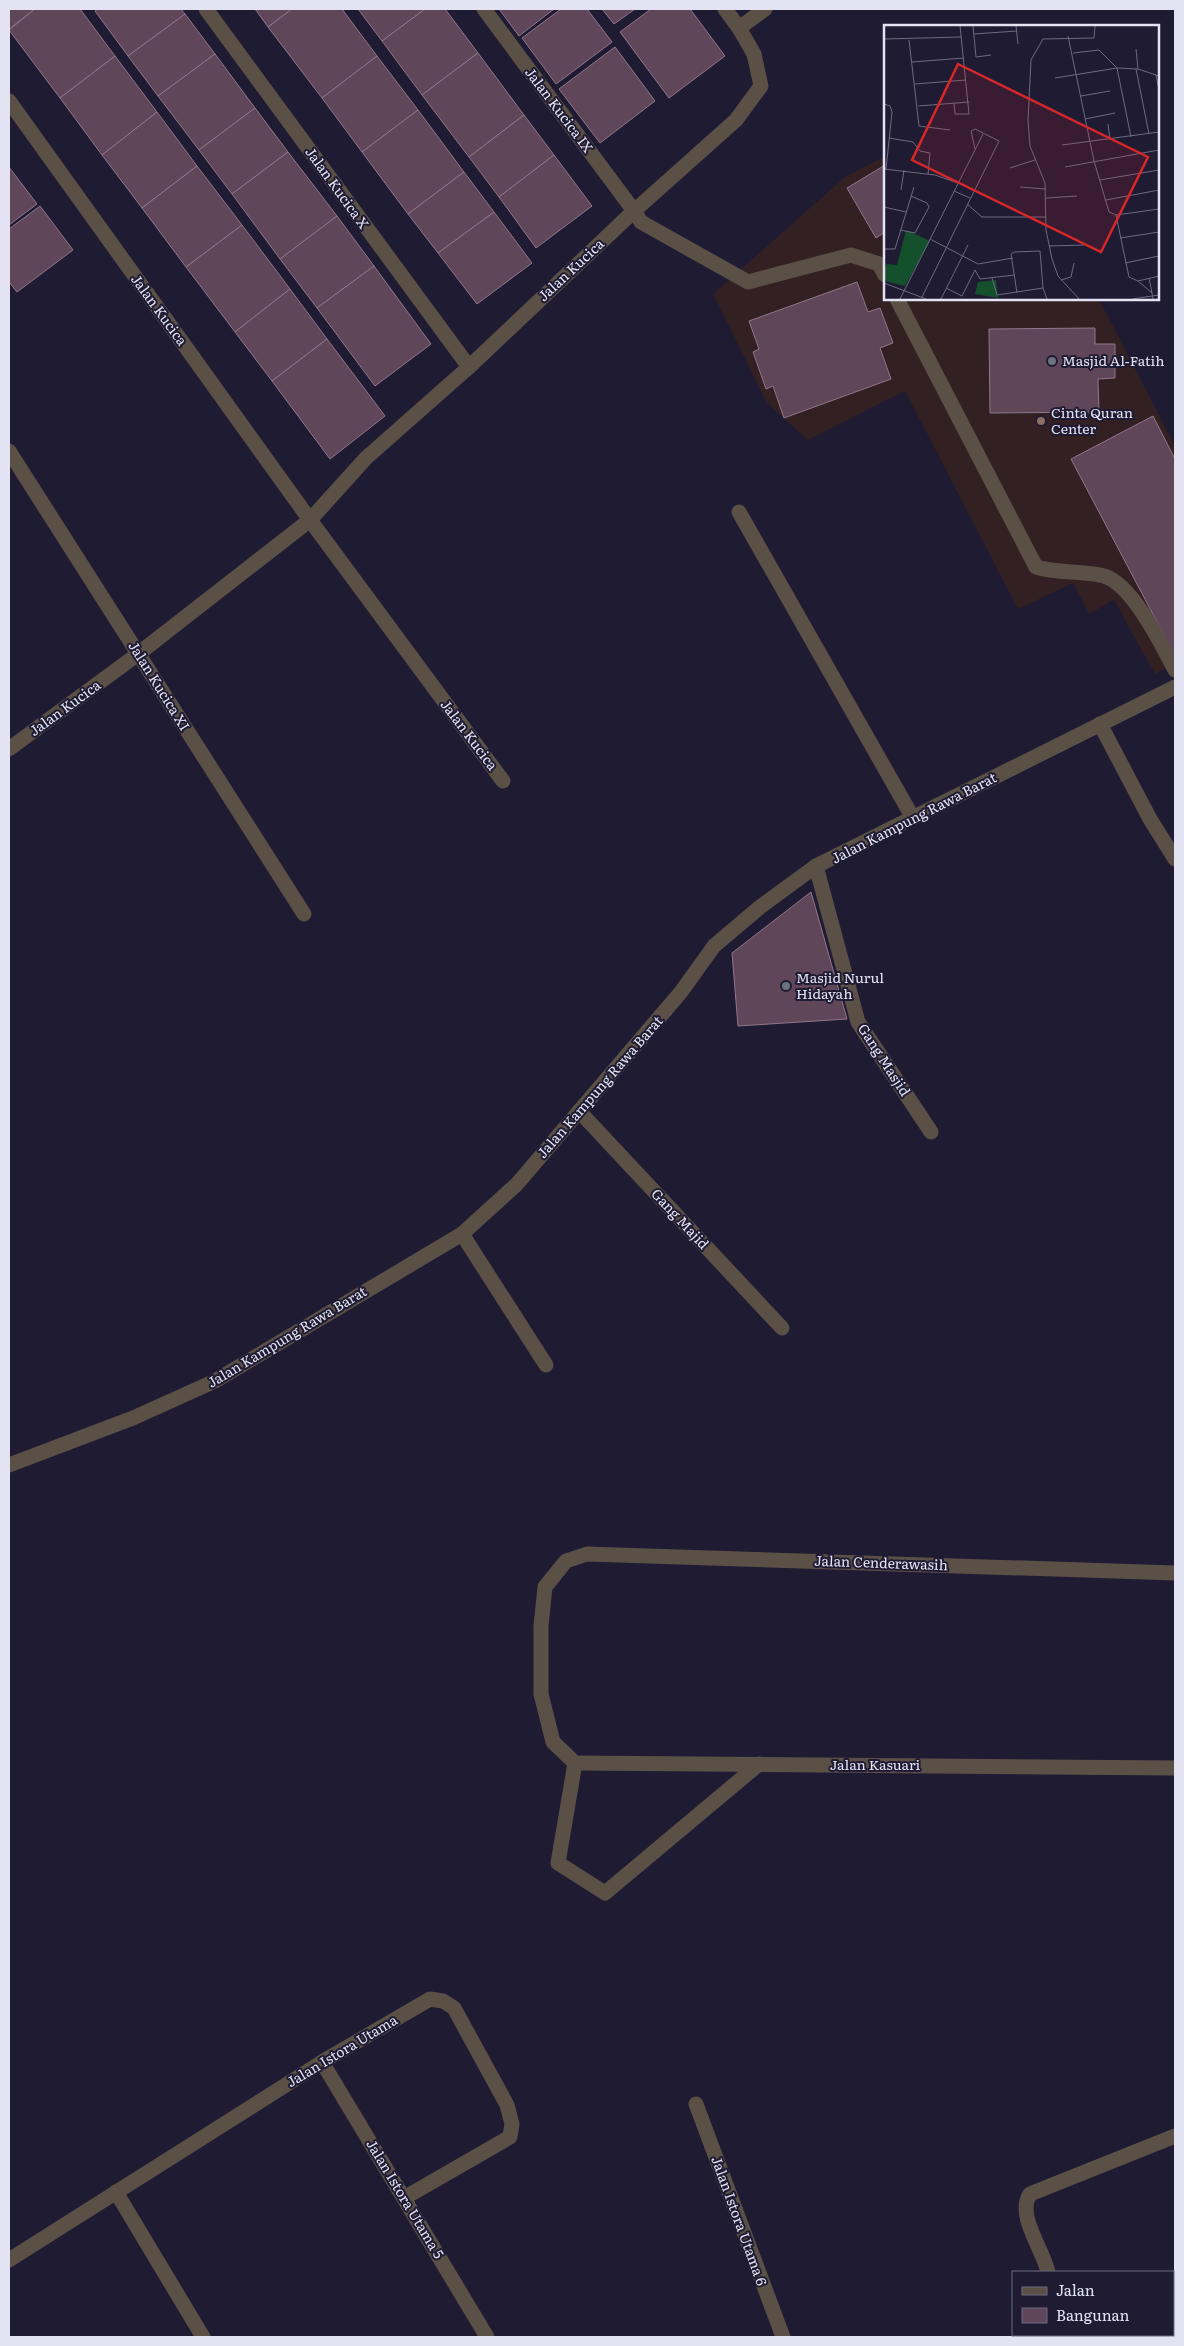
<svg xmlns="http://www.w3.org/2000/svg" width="1184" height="2346" font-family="Literata,serif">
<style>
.education{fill:#332022}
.building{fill:#604659;stroke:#92768b}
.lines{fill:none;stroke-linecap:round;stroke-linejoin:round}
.lane{stroke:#5a5046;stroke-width:15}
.street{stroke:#5a5046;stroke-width:15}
.worship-dot{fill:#6b7280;stroke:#1e1b33;stroke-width:2}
.education-dot{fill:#8d6e63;stroke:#1e1b33;stroke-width:2}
.labels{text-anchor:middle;stroke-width:4;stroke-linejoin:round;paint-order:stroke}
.street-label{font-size:14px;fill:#e4e3f4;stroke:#1e1b33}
.poi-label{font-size:14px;fill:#e4e3f4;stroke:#1e1b33;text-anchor:start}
.inset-road{fill:none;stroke:#6d6b80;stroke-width:1}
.view{fill:#d62828;fill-opacity:0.15;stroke:#d62828;stroke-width:2.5}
.inset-edge{fill:none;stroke:#e4e3f4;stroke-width:2.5}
</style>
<rect width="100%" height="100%" fill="#1e1b33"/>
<polygon class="education" points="885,156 885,299 1099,299 1175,446 1175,663 1155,674 1114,600 1089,614 1073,583 1018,609 905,391 808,440 767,403 713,294 845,177"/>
<g class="building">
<polygon points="9,9 35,9 9,29"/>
<polygon points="35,9 80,9 115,56 60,98 9,30"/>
<polygon points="98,9 181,9 185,14 128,56 95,11"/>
<polygon points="255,9 292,9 268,27"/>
<polygon points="292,9 342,9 377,56 322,98 268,27"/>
<polygon points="358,9 425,9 382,41"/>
<polygon points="425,9 445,9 478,53 422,95 382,41"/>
<polygon points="499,9 554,9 519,36"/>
<polygon points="561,9 587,9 612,42 556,84 522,38"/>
<polygon points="602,9 635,9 614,24"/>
<polygon points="651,9 690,9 725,56 669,98 620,32"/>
<polygon points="185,14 215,54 158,96 128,56"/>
<polygon points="615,47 655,101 600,143 559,89"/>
<polygon points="478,53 524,115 469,157 422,95"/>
<polygon points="215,54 255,108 199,150 158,96"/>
<polygon points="115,56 157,112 102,155 60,98"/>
<polygon points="377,56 418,110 362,152 322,98"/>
<polygon points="255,108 288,152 232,194 199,150"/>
<polygon points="418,110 464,172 408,214 362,152"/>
<polygon points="157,112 197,166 142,208 102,155"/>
<polygon points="524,115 554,155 499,197 469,157"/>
<polygon points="288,152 337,216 280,259 232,194"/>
<polygon points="554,155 592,206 536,248 499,197"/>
<polygon points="885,165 885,232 876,238 847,188"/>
<polygon points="197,166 242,225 186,267 142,208"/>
<polygon points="9,167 37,204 9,225"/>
<polygon points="464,172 494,212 438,253 408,214"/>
<polygon points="40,206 73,250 17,292 9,282 9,229"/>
<polygon points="494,212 532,263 477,304 438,253"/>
<polygon points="337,216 374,266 317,308 280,259"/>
<polygon points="242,225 290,289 235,332 186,267"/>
<polygon points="374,266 431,344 375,386 317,308"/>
<polygon points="857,282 868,312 880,308 893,343 880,348 891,379 784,418 773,386 766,389 753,352 759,349 749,321"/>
<polygon points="290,289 327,339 272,381 235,332"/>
<polygon points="1095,328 1095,344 1115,344 1115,378 1098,379 1099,412 990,413 989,329"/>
<polygon points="327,339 385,416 330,459 272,381"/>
<polygon points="1153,416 1175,459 1175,656 1071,459"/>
<polygon points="811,892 847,1019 738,1026 732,953"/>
</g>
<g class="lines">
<g class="lane">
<polyline points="634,211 641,222 748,282 851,255 879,264 885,275"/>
<path d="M897 299 1036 567C1058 574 1081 570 1104 576 1132 584 1162 645 1175 670"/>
</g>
<g class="street">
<polyline points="206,9 469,367"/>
<polyline points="484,9 634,211"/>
<polyline points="725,9 739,28"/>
<polyline points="9,101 310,520 503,781"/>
<polyline points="9,451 304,914"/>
<polyline points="739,512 913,818"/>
<polyline points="1100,724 1150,819 1175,859"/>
<polyline points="9,749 138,654 310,520 366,458 469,367 634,211 736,120 761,86 754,54 739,28 765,9"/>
<polyline points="816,866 858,1022 931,1132"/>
<polyline points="579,1111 782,1328"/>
<polyline points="462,1234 546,1365"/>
<polyline points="9,1465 133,1418 215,1381 462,1234 517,1184 681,992 714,946 760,907 816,866 1175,687"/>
<polyline points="575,1763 553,1742 541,1694 541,1626 545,1587 566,1561 587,1554 1175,1573"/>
<polyline points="575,1763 1175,1768"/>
<polyline points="575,1763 558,1863 605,1893 759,1764"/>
<polyline points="322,2062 487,2337"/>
<polyline points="696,2104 783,2337"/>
<polyline points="116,2192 203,2337"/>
<polyline points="9,2260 322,2062 430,1999 443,2001 454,2008 507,2105 512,2124 510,2137 404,2198"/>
<path d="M1048 2272C1043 2249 1016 2215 1030 2194L1175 2136"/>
<polyline points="1036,2337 1038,2335"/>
</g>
</g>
<g class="worship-dot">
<circle cx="1052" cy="361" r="5"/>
<circle cx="786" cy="986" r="5"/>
</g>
<circle class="education-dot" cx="1041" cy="421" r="5"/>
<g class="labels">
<g class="street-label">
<text transform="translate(559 110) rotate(53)" y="5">Jalan Kucica IX</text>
<text transform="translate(337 188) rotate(54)" y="5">Jalan Kucica X</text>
<text transform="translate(571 270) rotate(-43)" y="5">Jalan Kucica</text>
<text transform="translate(159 310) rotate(54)" y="5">Jalan Kucica</text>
<text transform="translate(159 686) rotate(58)" y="5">Jalan Kucica XI</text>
<text transform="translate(65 708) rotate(-36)" y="5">Jalan Kucica</text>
<text transform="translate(469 735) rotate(53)" y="5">Jalan Kucica</text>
<text transform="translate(914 818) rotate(-27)" y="5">Jalan Kampung Rawa Barat</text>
<text transform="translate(884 1060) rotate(57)" y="5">Gang Masjid</text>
<text transform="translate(600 1087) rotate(-49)" y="5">Jalan Kampung Rawa Barat</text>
<text transform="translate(680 1219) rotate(47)" y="5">Gang Majid</text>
<text transform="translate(287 1337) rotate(-31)" y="5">Jalan Kampung Rawa Barat</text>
<text transform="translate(881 1563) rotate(2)" y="5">Jalan Cenderawasih</text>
<text x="875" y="1770">Jalan Kasuari</text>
<text transform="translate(342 2051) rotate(-31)" y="5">Jalan Istora Utama</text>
<text transform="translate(405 2199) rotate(59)" y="5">Jalan Istora Utama 5</text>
<text transform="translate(739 2221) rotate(70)" y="5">Jalan Istora Utama 6</text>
</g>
<g class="poi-label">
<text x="1062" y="366">Masjid Al-Fatih</text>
<text x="1051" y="418">Cinta Quran<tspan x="1051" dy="16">Center</tspan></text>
<text x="796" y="983">Masjid Nurul<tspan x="796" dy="16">Hidayah</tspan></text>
</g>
</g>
<g transform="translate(884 25)">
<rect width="275" height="275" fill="#1e1b33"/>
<path d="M22 205 46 216 21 261 0 256V244L2 239 13 240ZM112 255 114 273 91 269 94 257Z" fill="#14502c"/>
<path class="inset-road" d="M89 1 92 32 107 30M132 1 134 19M90 9 133 6M184 11 210 136 225 187 232 190 245 252 254 256 275 251M0 14 77 12M159 14 147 35 144 95 146 121 161 158 162 205 168 234 174 251 195 274M159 14 210 13 211 1M25 15 35 101 66 105M252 24 254 44M189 28 215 25 233 43 247 112M28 37 80 33M252 44 265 109M272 50 275 65M171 53 233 43 254 44 275 51M31 59 82 55M197 71 226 66M70 78 71 89H85L76 1M0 79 6 81 8 87 2 144M34 81 85 77M201 94 231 88M224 99 226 115M5 113 29 117 36 126 46 128 44 149M178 120 275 107M181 142 275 125M126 143 151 135M0 144 51 150 74 158M216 155 275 145M136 162 162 164M17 165 20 145M70 166 86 173M162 173 193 171M222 175 275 165M83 179 98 192H162M0 182 22 187M232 190 275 184M16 205 31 208 45 182 43 178 27 171M236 213 275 207M46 214 94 239M165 221 200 220M0 224H11L30 162M241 238 275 231M94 239 129 233M91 245 96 254 131 250M108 253 113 270 159 263 163 274M265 253 268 268M177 255 187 252 190 238M254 256 268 268 269 274M0 258 42 274M62 263 78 271M133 268 127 229 130 227 156 226 159 263M78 271 91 245M38 272 115 116 91 104 87 106 91 124M16 274 99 109M57 274 84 220M248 274 275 270"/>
<path class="view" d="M74 39 264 132 217 227 28 135Z"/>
<rect width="275" height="275" class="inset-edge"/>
</g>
<rect width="1184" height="2346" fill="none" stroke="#e4e3f4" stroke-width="20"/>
<rect x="1012" y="2271" width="162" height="65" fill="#1e1b33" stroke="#6d6b80"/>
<rect x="1022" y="2287" width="25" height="8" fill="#5a5046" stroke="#6d6b80"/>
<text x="1056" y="2296" font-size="15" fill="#e4e3f4">Jalan</text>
<rect x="1022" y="2308" width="25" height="15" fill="#604659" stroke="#6d6b80"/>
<text x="1056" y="2321" font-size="15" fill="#e4e3f4">Bangunan</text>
</svg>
